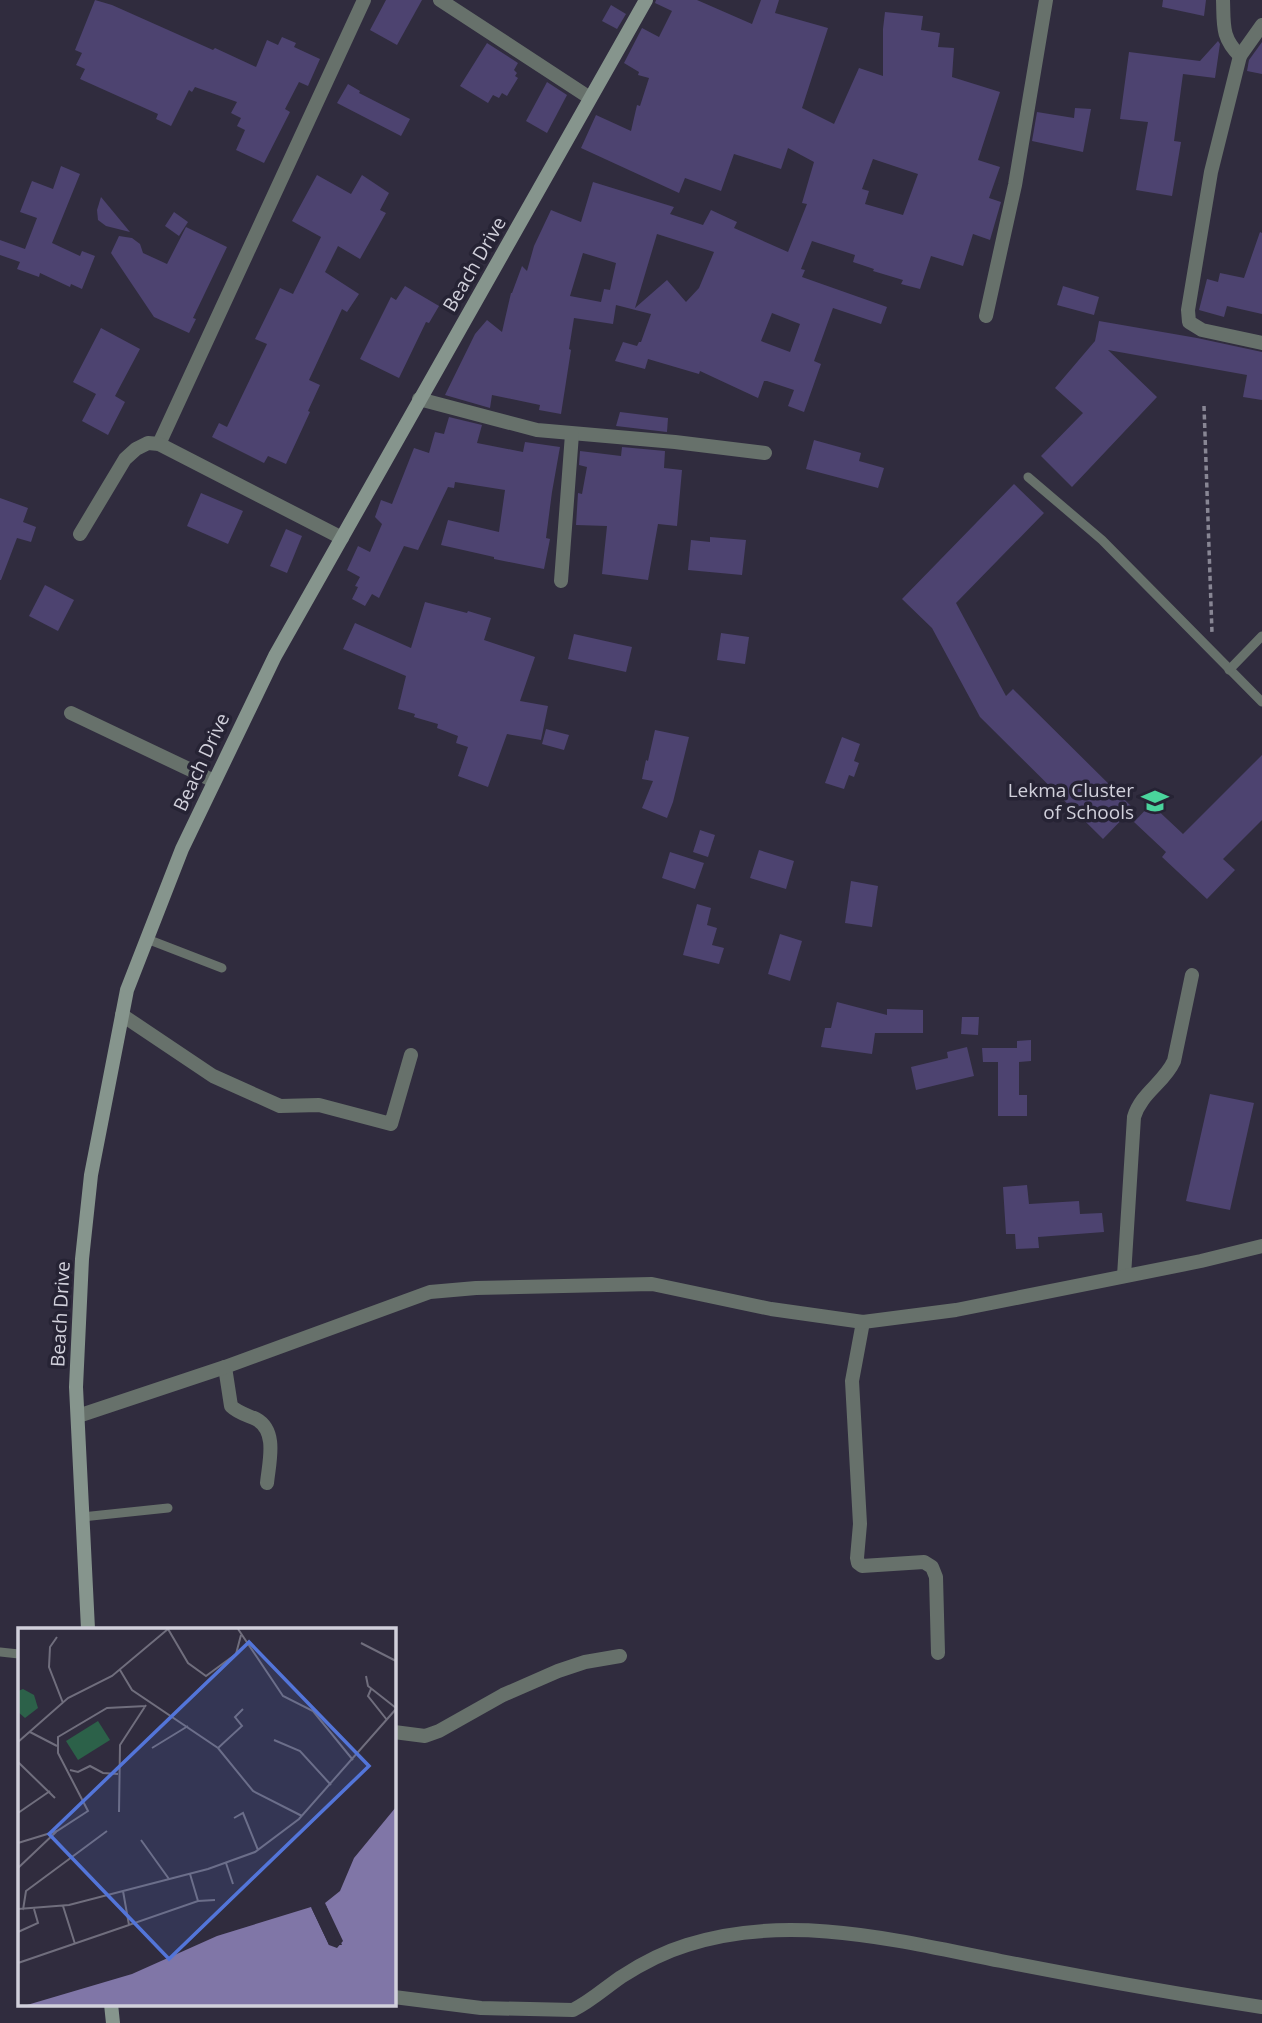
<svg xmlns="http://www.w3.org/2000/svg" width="1262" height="2023" font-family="'Open Sans',sans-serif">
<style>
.building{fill:#4d4370;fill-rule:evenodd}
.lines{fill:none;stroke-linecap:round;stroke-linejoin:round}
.path{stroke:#888694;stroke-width:3.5;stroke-dasharray:5 3.5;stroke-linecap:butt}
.lane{stroke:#67716b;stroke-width:9}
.street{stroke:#67716b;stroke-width:14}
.secondary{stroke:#86958d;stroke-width:14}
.labels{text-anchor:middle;stroke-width:7;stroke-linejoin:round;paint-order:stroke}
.street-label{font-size:19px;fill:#d1d0db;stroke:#262334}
.poi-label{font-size:19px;fill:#d1d0db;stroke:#262334;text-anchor:end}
.inset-road{fill:none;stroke:#706e7d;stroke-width:2}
.view{fill:#5375d9;fill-opacity:0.15;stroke:#5375d9;stroke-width:3.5}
.inset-edge{fill:none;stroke:#d1d0db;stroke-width:3.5}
</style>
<rect width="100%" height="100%" fill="#302c3e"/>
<g class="building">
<polygon points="95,0 112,5 213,50 215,48 256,67 267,40 278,45 282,37 296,43 294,47 320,59 308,86 299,82 285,109 290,112 264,163 236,150 245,130 237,126 241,118 231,113 237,102 195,87 192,92 189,90 171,126 156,119 158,114 80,79 85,69 76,65 82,53 75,50"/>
<polygon points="386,0 422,0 397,45 370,30"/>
<path d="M656 0H697L752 24 761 0H779L775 13 828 28 802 108 834 124 859 68 883 76V29L885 12 923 16 921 30 940 33 938 47 954 48 952 77 1000 92 978 160 1000 167 989 198 1001 202 990 240 973 234 963 266 931 256 920 289 901 284 903 280 873 271 874 269 853 262 855 255 812 241 801 269 805 270 802 277 887 307 881 324 833 308 814 361 821 364 804 412 788 406 794 390 767 381H764L758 398 700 371 699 374 648 359 645 369 615 361 623 342 637 346 639 342H641L651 314 616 305 613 324 574 318 569 349 571 350 561 414 539 410 540 405 492 395 490 408 445 395 475 334 487 320 502 332 511 293H512L522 266 527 271 534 246 551 210 581 222 593 182 674 207 670 214 703 225 711 210 737 222 734 228 788 252 807 204 802 203 814 162 788 148 781 169 734 154 721 191 685 178 679 193 581 148 596 115 631 131 637 105 640 106 649 78 638 75 639 72 624 63 642 28 659 37 672 11 655 3ZM873 159 918 174 903 215 865 204 869 191 862 189ZM657 234 714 252 699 288 686 302 667 280 635 308ZM583 253 616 263 610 290 604 289 601 302 570 296ZM772 313 800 324 790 352 761 341Z"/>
<polygon points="1163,0 1206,0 1204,16 1162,7"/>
<polygon points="611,5 626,14 617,29 602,21"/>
<polygon points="1218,41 1220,44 1215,78 1183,74 1174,141 1181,142 1172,196 1136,190 1148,122 1120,119 1129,52 1200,61"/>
<polygon points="1262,42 1262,74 1247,71 1249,60"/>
<polygon points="487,43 518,63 514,70 517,73 515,76 518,78 507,96 502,93 499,98 493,95 488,103 460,86"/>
<polygon points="547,82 567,95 547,133 526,121"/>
<polygon points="348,84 360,91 359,93 410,119 401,136 337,103"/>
<polygon points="1075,108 1091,109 1083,152 1032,141 1037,112 1074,118"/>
<polygon points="61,166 80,174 52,243 80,256 82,251 95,256 82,289 71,284 70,287 40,273 39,277 17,269 20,262 0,255 0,240 25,249 37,218 20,212 32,181 53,189"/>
<polygon points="317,175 351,194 362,175 389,193 380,210 386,213 360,259 338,246 325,272 359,294 347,312 342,309 309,380 320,385 308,411 310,412 286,464 268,456 264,463 212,437 219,423 227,427 267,344 255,339 280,288 293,294 321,237 292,221"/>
<polygon points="101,197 130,232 106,226 98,220 97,210"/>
<polygon points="174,212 188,222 179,236 165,226"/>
<polygon points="186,227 227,247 193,318 196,319 189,333 154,317 111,253 119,236 132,238 140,244 143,253 167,264"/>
<polygon points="1260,232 1262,233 1262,314 1227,306 1224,317 1199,310 1207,279 1218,282 1220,273 1244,278"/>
<polygon points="405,286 439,306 429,323 426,322 399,378 360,359 391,297 396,300"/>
<polygon points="1063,286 1099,297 1094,315 1057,305"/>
<polygon points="1099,321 1197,338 1262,352 1262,400 1243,397 1247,375 1108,350 1157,397 1072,487 1041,456 1083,413 1055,388 1095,341"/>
<polygon points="101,328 140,349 115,396 125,402 108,435 82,421 96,394 73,382"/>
<polygon points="620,412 668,418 667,432 616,426"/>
<polygon points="449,417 482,425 477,443 523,452 525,442 560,447 552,492 546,538 550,539 544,569 494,559 494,557 441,545 448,520 499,532 505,490 455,482 454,488 448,487 418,550 404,546 379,598 372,594 365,606 352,599 358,587 355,586 360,577 347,570 358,546 370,552 382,524 375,517 381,500 392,504 414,448 429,453 435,432 444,434"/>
<polygon points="814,440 861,453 859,461 884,468 878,488 806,469"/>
<polygon points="622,447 665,451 664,468 682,470 677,526 658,524 648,580 602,574 607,526 576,525 578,493 582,494 587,467 579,465 580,451 621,456"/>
<polygon points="1014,484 1044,513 956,603 1006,696 1013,689 1133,808 1103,839 980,717 932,628 902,599"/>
<polygon points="201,493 243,511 228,544 187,526"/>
<polygon points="0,498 28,508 23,522 36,527 31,542 17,538 1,580 0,580"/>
<polygon points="286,529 302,536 287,573 270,566"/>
<polygon points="710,537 746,540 742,575 688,570 691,540 710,542"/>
<polygon points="45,585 74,600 58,631 29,616"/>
<polygon points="425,602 467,613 468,611 491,618 484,640 535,657 520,701 548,706 541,740 507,734 488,787 458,776 468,747 456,743 458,736 437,728 438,724 414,717 415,714 398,709 406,676 343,649 355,623 411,648"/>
<polygon points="721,633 749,637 745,664 717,660"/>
<polygon points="574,634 632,647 626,672 568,659"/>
<polygon points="546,729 569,735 564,750 542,744"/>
<polygon points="655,730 689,737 673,802 667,818 642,808 653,781 642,779 646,760 648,761"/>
<polygon points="842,737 860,744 854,761 859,763 854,777 849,775 844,789 825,783"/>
<polygon points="1262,755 1262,820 1223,859 1235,870 1207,899 1162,857 1166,852 1134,822 1151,804 1183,834"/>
<polygon points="700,830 715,835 708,857 693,852"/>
<polygon points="759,850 794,861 786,889 750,878"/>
<polygon points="670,852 704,863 695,889 662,878"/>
<polygon points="851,881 878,886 872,927 845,923"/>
<polygon points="697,904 711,908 707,925 717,928 712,945 724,948 719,964 683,955"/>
<polygon points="780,934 802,941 790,981 768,974"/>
<polygon points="837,1002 887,1015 887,1009 923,1010 923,1033 875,1033 872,1054 821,1047 825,1028 831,1028"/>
<polygon points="962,1017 979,1017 978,1035 961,1034"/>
<polygon points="1031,1040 1031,1061 1019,1062 1019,1095 1027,1095 1027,1116 998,1116 998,1062 983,1062 982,1048 1017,1048 1017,1041"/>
<polygon points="967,1047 974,1076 916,1090 911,1067 948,1058 947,1052"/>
<polygon points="1210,1094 1254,1103 1230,1210 1186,1201"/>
<polygon points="1027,1185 1029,1204 1079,1201 1080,1214 1102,1213 1104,1232 1038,1237 1039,1248 1016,1249 1015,1234 1006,1234 1003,1187"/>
</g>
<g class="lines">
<polyline class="path" points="1204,406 1212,633"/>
<g class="lane">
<polyline points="1028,477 1102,540 1262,702"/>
<polyline points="1229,670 1262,636"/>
<polyline points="147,939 222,968"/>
<polyline points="82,1517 168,1508"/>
<polyline points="0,1652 19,1654"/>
</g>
<g class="street">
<polyline points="440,0 590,98"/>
<path d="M1223 0C1224 25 1221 37 1240 56"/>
<polyline points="1262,25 1240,56 1211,172 1188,310 1189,322 1202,330 1262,343"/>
<polyline points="986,316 1015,185 1046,0"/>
<polyline points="419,399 537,430 675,442 765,453"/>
<polyline points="159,444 364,0"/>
<polyline points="80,534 125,459 136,449 148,443 159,444 342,538"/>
<polyline points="561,581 572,434"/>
<polyline points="71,713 214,781"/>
<polyline points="122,1015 213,1076 280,1106 319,1105 391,1124 411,1055"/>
<path d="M1124 1276 1134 1117C1141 1093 1164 1083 1174 1061L1192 975"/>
<polyline points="863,1322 852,1381 860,1524 857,1558 858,1563 862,1566 924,1562 932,1567 936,1577 938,1653"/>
<path d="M225 1367 231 1406C238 1413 247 1415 256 1419 278 1431 269 1462 267 1483"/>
<polyline points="78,1416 225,1367 430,1292 476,1288 652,1284 771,1309 863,1322 956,1310 1201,1261 1262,1246"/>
<polyline points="394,1732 425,1736 439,1731 503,1695 558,1671 585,1662 620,1656"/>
<path d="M394 1997 481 2008 573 2010C591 2001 605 1988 621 1977 641 1964 664 1952 687 1945 790 1912 899 1941 1001 1961 1088 1978 1175 1994 1262 2007"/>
</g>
<g class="secondary">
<polyline points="88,1629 76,1387 82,1259 91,1175 127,990 182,849 275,656 646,0"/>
<polyline points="111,2004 113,2023"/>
</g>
</g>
<defs>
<symbol id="school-bare" viewBox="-9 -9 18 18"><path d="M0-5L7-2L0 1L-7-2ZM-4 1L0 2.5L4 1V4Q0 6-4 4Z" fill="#4ad49c" stroke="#262334" stroke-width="2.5" paint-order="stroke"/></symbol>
</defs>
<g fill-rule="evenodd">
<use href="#school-bare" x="1136" y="782" width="38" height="38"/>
</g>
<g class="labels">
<g class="street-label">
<text transform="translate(474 264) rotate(-60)" y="7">Beach Drive</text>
<text transform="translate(201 762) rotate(-65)" y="7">Beach Drive</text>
<text transform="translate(60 1314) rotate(-87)" y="7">Beach Drive</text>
</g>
<g class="poi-label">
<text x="1134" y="797">Lekma Cluster<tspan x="1134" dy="22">of Schools</tspan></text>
</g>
</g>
<g transform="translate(18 1628)">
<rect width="378" height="378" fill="#302c3e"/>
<path d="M5 61 16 67 20 80 7 90 0 84V63Z" fill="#2c6149"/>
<path d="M80 93 92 112 60 132 48 113Z" fill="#2c6149"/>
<path d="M378 179V377H9L114 346 199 308 293 279 311 317H324L307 275 322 263 336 230Z" fill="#8076a7"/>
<path d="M307 275 325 313 319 320 311 317 293 279 319 316Z" fill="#302c3e"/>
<path class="inset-road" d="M150 1 170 35 188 48 218 26 223 7M220 1 265 68 295 83 335 132M39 9 32 19 31 39 45 75M343 15 378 33M102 42 114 62 200 120 235 163 284 188M348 48 350 58 378 80M353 61 350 68 369 92M12 104 39 118M256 112 282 123 313 157M0 114 50 70 94 48 150 1M134 120 170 98M200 120 224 98 217 89 225 81M0 134 37 170M52 142 60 144 72 138 85 145 100 146M101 184 102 117 128 77M0 185 32 163M216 190 225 185 240 222M123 212 151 251M0 215 39 203 70 183 40 125V109L89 80 128 78M208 235 215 256M0 240 39 203M172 246 180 273M105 263 111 297 180 273 197 272M45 278 57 316M0 281 51 277 190 241 237 224 281 191 378 81M5 282 8 263 89 203M0 304 20 295 16 281M0 335 111 297"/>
<path class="view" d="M231 14 351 138 151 331 31 206Z"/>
<rect width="378" height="378" class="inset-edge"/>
</g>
</svg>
